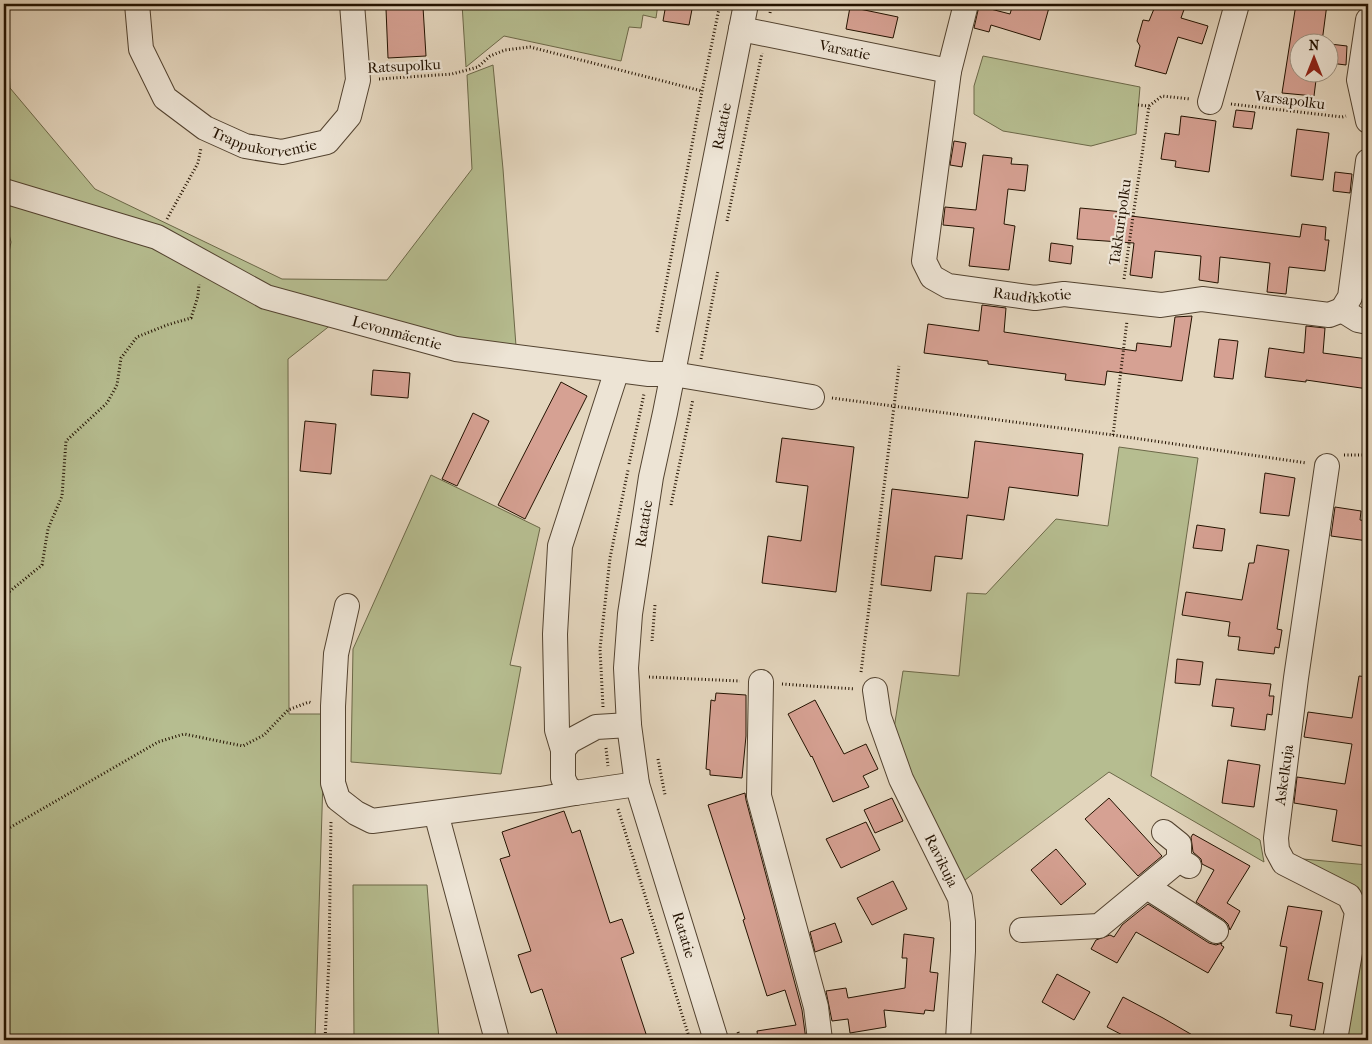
<svg xmlns="http://www.w3.org/2000/svg" width="1372" height="1044" font-family="'IM FELL French Canon',serif">
<style>
.green{fill:#b6bd90;stroke:#6c6848}
.building{fill:#d6a193;stroke:#231200}
.lines{fill:none;stroke-linecap:round;stroke-linejoin:round}
.minor-casing{stroke:#534330;stroke-width:26}
.path{stroke:#231200;stroke-width:3;stroke-dasharray:1 2.5;stroke-linecap:butt}
.minor{stroke:#ede4d5;stroke-width:24}
.labels{text-anchor:middle;stroke-width:4.5;stroke-linejoin:round;paint-order:stroke}
.street-label{font-size:15px;fill:#231200;stroke:#ede4d5}
</style>
<rect width="100%" height="100%" fill="#e4d6be"/>
<filter id="stains"><feTurbulence type="fractalNoise" baseFrequency=".004" numOctaves="4"/><feColorMatrix values="0 0 0 0 .2 0 0 0 0 .09 0 0 0 0 .02 0 0 0 .5 -.17"/></filter>
<radialGradient id="worn" r=".72"><stop offset=".6" stop-color="#630" stop-opacity="0"/><stop offset="1" stop-color="#630" stop-opacity=".3"/></radialGradient>
<g class="green">
<polygon points="4,4 6,4 10,88 95,189 282,279 387,280 472,169 467,75 493,65 503,169 516,346 456,343 344,315 4,186"/>
<polygon points="462,4 658,4 656,18 643,15 641,28 629,27 621,61 504,36 466,67"/>
<polygon points="983,56 1140,87 1136,134 1091,146 1003,131 974,114 974,86"/>
<polygon points="4,197 155,243 332,324 288,359 289,714 325,714 315,1040 4,1040 4,278 11,242 4,215"/>
<polygon points="1119,447 1198,458 1151,776 1260,840 1264,862 1109,772 961,883 893,735 903,671 959,676 967,593 986,594 1056,519 1108,526"/>
<polygon points="431,475 540,528 510,665 521,667 501,774 351,762 353,649"/>
<polygon points="1292,858 1368,865 1368,1040 1337,1040 1360,901"/>
<polygon points="353,885 427,885 439,1040 354,1040"/>
</g>
<g class="building">
<polygon points="666,4 693,4 689,25 663,21"/>
<polygon points="1013,4 1050,4 1040,40 991,25 989,32 974,28 979,6 1010,14"/>
<polygon points="1156,4 1186,4 1181,18 1208,26 1202,44 1178,37 1166,74 1135,66 1140,46 1137,41 1143,20 1149,21"/>
<polygon points="1296,4 1327,4 1322,42 1300,42 1300,72 1317,72 1314,96 1282,93"/>
<polygon points="423,7 426,56 388,58 386,9"/>
<polygon points="850,7 898,17 893,38 846,29"/>
<polygon points="1330,44 1347,46 1346,65 1330,63"/>
<polygon points="1236,110 1255,112 1252,129 1233,127"/>
<polygon points="1181,116 1216,121 1209,172 1175,167 1176,161 1161,159 1165,133 1179,135"/>
<polygon points="1297,129 1329,133 1323,180 1291,176"/>
<polygon points="954,141 966,143 962,167 950,165"/>
<polygon points="983,155 1012,158 1011,164 1028,165 1025,191 1008,189 1004,224 1015,226 1009,270 969,266 974,228 943,225 945,207 976,210"/>
<polygon points="1335,172 1352,174 1350,193 1333,191"/>
<polygon points="1080,208 1124,212 1123,215 1300,237 1302,224 1326,227 1325,240 1329,240 1325,271 1289,267 1286,294 1267,292 1270,263 1220,257 1218,283 1199,280 1201,256 1155,251 1152,278 1130,275 1134,243 1077,239"/>
<polygon points="1051,243 1073,246 1071,264 1049,261"/>
<polygon points="982,305 1006,308 1004,332 1136,351 1137,343 1171,347 1175,317 1192,316 1182,381 1107,371 1105,385 1065,380 1066,374 988,364 988,361 924,353 928,324 979,331"/>
<polygon points="1306,326 1325,328 1323,353 1368,359 1368,389 1306,380 1306,382 1265,377 1269,348 1304,353"/>
<polygon points="1219,339 1238,341 1233,379 1214,377"/>
<polygon points="373,370 410,373 408,398 371,395"/>
<polygon points="561,382 587,396 525,519 498,505"/>
<polygon points="473,413 489,421 457,486 442,479"/>
<polygon points="305,421 336,424 331,474 300,471"/>
<polygon points="782,438 854,447 836,592 762,583 768,536 801,541 808,486 776,482"/>
<polygon points="975,441 1083,454 1078,496 1009,487 1004,520 967,515 962,559 935,556 931,591 881,585 892,489 968,498"/>
<polygon points="1265,473 1295,478 1289,516 1260,513"/>
<polygon points="1335,507 1361,511 1360,520 1368,521 1368,541 1331,536"/>
<polygon points="1197,525 1225,529 1222,551 1193,548"/>
<polygon points="1257,545 1289,550 1277,629 1282,630 1279,648 1275,647 1274,654 1238,650 1240,637 1228,636 1230,622 1182,615 1186,592 1242,600 1249,563 1254,563"/>
<polygon points="1177,659 1203,662 1200,685 1175,683"/>
<polygon points="1359,676 1368,677 1368,847 1332,841 1337,810 1294,803 1297,777 1345,784 1352,744 1304,737 1308,712 1352,718"/>
<polygon points="1216,679 1271,684 1269,696 1274,696 1272,715 1267,714 1265,730 1231,726 1234,708 1212,706"/>
<polygon points="716,693 746,695 746,736 742,778 710,775 710,770 706,769 711,700 715,701"/>
<polygon points="815,700 844,754 866,744 878,769 863,776 869,787 833,802 812,756 811,757 788,714"/>
<polygon points="1228,760 1260,765 1254,807 1222,803"/>
<polygon points="745,793 746,800 802,1010 806,1040 758,1040 757,1031 796,1025 785,990 767,996 743,920 745,919 708,805"/>
<polygon points="892,798 903,821 875,833 864,810"/>
<polygon points="1109,798 1162,856 1138,876 1085,819"/>
<polygon points="564,811 572,833 580,830 610,923 622,919 634,953 621,958 648,1040 559,1040 542,989 531,993 518,955 531,951 500,859 510,856 502,832"/>
<polygon points="866,822 880,850 841,868 826,839"/>
<polygon points="1193,834 1250,866 1227,903 1240,911 1230,930 1228,924 1224,920 1196,902 1214,870 1202,864 1201,859 1193,852 1191,837"/>
<polygon points="1056,849 1086,884 1061,905 1031,870"/>
<polygon points="893,881 907,909 872,925 857,898"/>
<polygon points="1148,904 1209,943 1216,945 1222,943 1221,945 1224,947 1208,973 1136,932 1117,963 1091,949 1096,940 1110,935 1114,937 1122,925"/>
<polygon points="1288,906 1322,911 1308,980 1323,983 1315,1030 1290,1026 1292,1015 1276,1013 1287,947 1280,946"/>
<polygon points="835,923 842,942 815,952 810,932"/>
<polygon points="904,934 934,938 930,972 938,973 934,1011 925,1010 924,1014 884,1010 886,1027 850,1033 848,1019 832,1021 826,991 846,988 848,998 905,988 907,958 902,958"/>
<polygon points="1057,974 1090,992 1074,1020 1042,1002"/>
<polygon points="1123,997 1163,1018 1201,1040 1132,1040 1107,1027"/>
</g>
<g class="lines">
<defs>
<g id="minor">
<path id="s1" d="M137 4 141 49 165 98 205 128 245 146 282 152 327 142 349 116 358 80 352 4"/>
<path id="s2" d="M966 4 949 71 924 261 932 277 948 286 1035 298 1064 294 1161 305 1202 299 1329 315 1342 310"/>
<polyline points="1368,20 1359,80 1368,121"/>
<path id="s3" d="M741 29 949 71"/>
<polyline points="1210,102 1237,4"/>
<path id="s4" d="M4 191 157 237 266 297 456 349 649 374H673L812 397"/>
<polyline points="1342,310 1350,297 1368,161"/>
<polyline points="1342,310 1358,320 1368,322"/>
<polyline points="1327,466 1296,678 1276,838 1277,850 1284,863 1349,896 1357,912 1335,1040"/>
<polyline points="347,606 336,654 333,706 333,783 338,799 356,813 372,821 541,799 575,793"/>
<polyline points="761,682 759,796 816,1007 820,1040"/>
<path id="s5" d="M875 690 879 717 901 779 960 898 963 922V951L958 1040"/>
<polyline points="629,725 596,727 570,741 563,750 563,778 567,787 575,793 637,784"/>
<polyline points="563,750 557,730 555,634 560,546 617,370"/>
<polyline points="436,813 497,1040"/>
<polyline points="1164,832 1179,844 1179,860"/>
<polyline points="1147,887 1216,931"/>
<polyline points="1022,930 1099,926 1179,860 1189,866"/>
<path id="s6" d="M716 1040 637 784 629 725 626 668 630 614 651 477 665 413 746 4"/>
</g>
</defs>
<use href="#minor" class="minor-casing"/>
<g class="path">
<polyline points="770,13 772,4"/>
<polyline points="379,79 452,74 478,67 490,56 505,50 530,47 702,91"/>
<polyline points="1231,104 1342,117 1346,116"/>
<polyline points="1138,105 1149,106"/>
<polyline points="167,219 198,163 201,148"/>
<polyline points="727,221 762,53"/>
<polyline points="1124,279 1149,106 1162,96 1190,99"/>
<polyline points="657,332 702,91 720,4"/>
<polyline points="701,359 718,271"/>
<polyline points="832,398 1113,435 1307,463"/>
<polyline points="1113,435 1127,321"/>
<polyline points="1344,455 1368,455"/>
<polyline points="629,464 644,394"/>
<polyline points="671,505 693,399"/>
<polyline points="4,596 42,565 48,529 62,496 66,441 107,403 117,385 121,358 137,337 167,325 191,318 198,296 199,284"/>
<polyline points="652,641 655,605"/>
<polyline points="861,672 899,366"/>
<polyline points="649,677 740,681"/>
<polyline points="782,684 855,689"/>
<polyline points="603,707 600,649 610,558 628,470"/>
<polyline points="606,748 608,766"/>
<polyline points="658,759 665,795"/>
<polyline points="618,809 690,1040"/>
<polyline points="4,831 158,742 184,734 243,746 264,735 288,710 309,702 312,703"/>
<polyline points="738,1032 741,1040"/>
<polyline points="325,1040 329,960 331,821"/>
</g>
<use href="#minor" class="minor"/>
</g>
<g class="labels">
<g class="street-label">
<text dy="5" stroke="none"><textPath href="#s3" startOffset="106">Varsatie</textPath></text>
<text transform="translate(404 66) rotate(-3)" y="5">Ratsupolku</text>
<text transform="translate(1290 100) rotate(7)" y="5">Varsapolku</text>
<text dy="5" stroke="none"><textPath href="#s6" startOffset="935">Ratatie</textPath></text>
<text dy="5" stroke="none"><textPath href="#s1" startOffset="212">Trappukorventie</textPath></text>
<text transform="translate(1120 222) rotate(-82)" y="5">Takkuripolku</text>
<text dy="5" stroke="none"><textPath href="#s2" startOffset="382">Raudikkotie</textPath></text>
<text dy="5" stroke="none"><textPath href="#s4" startOffset="420">Levonmäentie</textPath></text>
<text dy="5" stroke="none"><textPath href="#s6" startOffset="530">Ratatie</textPath></text>
<text transform="translate(1284 775) rotate(-82)" y="5">Askelkuja</text>
<text dy="5" stroke="none"><textPath href="#s5" startOffset="184">Ravikuja</textPath></text>
<text transform="translate(684 935) rotate(73)" y="5">Ratatie</text>
</g>
</g>
<rect width="1372" height="1044" fill="none" stroke="#e4d6be" stroke-width="20"/>
<rect x="5" y="5" width="1362" height="1034" fill="none" stroke="#231200" stroke-width="2.5"/>
<rect x="10" y="10" width="1352" height="1024" fill="none" stroke="#231200"/>
<g transform="translate(1314 58)"><circle r="24" fill="#ede4d5" stroke="#9c9080"/>
<path d="M0-4L9 19L0 12L-9 19Z" fill="#8f2418"/>
<text y="-8" font-size="14" font-weight="bold" text-anchor="middle" fill="#231200">N</text>
</g>
<rect width="100%" height="100%" filter="url(#stains)"/>
<rect width="100%" height="100%" fill="url(#worn)"/>
</svg>
